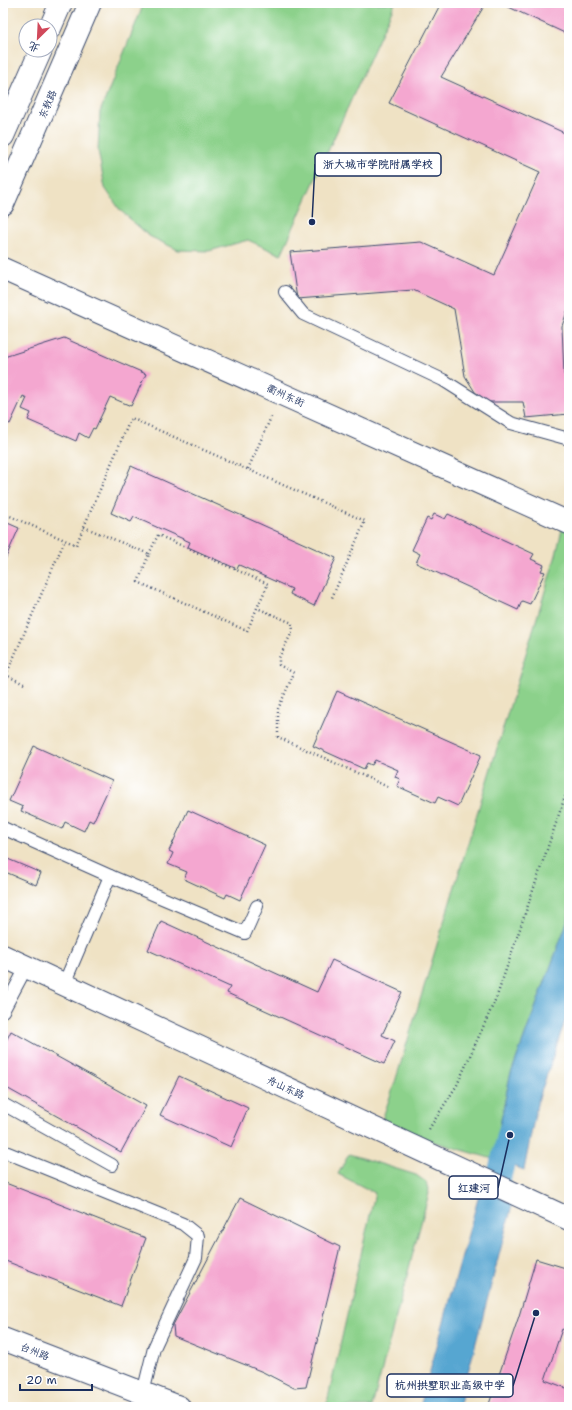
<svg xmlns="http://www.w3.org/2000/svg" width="572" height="1410" font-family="'Shantell Sans','LXGW WenKai TC',sans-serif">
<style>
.green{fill:#8cd18b;stroke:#548074}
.water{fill:#57a6d1;stroke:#396a98}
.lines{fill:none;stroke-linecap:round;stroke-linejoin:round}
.canal{stroke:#57a6d1;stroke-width:25}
.building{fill:#f4a7d0}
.service-casing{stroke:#3b4a6d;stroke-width:14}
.minor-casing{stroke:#3b4a6d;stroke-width:24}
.tertiary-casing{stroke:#3b4a6d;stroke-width:24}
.path{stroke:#3b4a6d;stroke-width:2.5;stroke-dasharray:1 3;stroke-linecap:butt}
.service{stroke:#fff;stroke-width:12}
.minor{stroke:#fff;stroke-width:22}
.tertiary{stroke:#fff;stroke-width:22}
.labels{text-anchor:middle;stroke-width:3;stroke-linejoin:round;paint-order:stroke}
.street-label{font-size:10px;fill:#1b2f5e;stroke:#fff}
.leader{fill:none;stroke:#1b2f5e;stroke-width:1.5}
.callout-dot{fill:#1b2f5e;stroke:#fff;stroke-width:1.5}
.callout{fill:#fff;stroke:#1b2f5e;stroke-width:1.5}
.callout-label{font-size:11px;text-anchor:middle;font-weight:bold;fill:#1b2f5e}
</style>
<rect width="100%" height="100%" fill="#fff"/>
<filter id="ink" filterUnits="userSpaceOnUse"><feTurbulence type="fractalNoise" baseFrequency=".025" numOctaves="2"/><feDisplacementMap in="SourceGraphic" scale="8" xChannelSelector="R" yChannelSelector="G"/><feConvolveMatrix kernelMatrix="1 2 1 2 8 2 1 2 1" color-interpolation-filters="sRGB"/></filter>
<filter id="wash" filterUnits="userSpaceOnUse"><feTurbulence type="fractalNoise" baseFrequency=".012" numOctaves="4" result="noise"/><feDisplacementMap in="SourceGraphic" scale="16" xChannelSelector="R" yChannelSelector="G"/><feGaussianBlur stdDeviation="0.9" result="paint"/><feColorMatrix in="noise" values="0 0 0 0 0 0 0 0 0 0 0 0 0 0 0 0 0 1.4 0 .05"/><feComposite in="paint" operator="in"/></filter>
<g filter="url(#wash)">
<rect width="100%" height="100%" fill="#efe2c4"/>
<g class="green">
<polygon points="144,3 395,3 281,255 248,240 209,251 178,250 149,236 120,210 105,188 98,150 100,112"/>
<polygon points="569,499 569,917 510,1076 493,1159 380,1126 395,1082 556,555"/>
<polygon points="349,1154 416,1175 426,1182 429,1193 372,1407 326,1407 375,1193 338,1174"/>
</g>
<g class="water">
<polygon points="569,917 569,1009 537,1104 524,1170 493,1159 510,1076"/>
<polygon points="479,1195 513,1202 459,1407 420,1407"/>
</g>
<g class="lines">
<polyline class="canal" points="485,1231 511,1130"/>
</g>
<g id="blocks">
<g class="building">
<polygon points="441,3 486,3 441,77 569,135 569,306 562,326 564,375 569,374 569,414 526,418 523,402 488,402 475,392 465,376 454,309 413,290 297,299 290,252 421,242 494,275 540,172 389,103"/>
<polygon points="500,3 569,3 569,35"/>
<polygon points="64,338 146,374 131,406 110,397 95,429 93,428 88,438 79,433 76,441 28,420 31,413 22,409 27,398 23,396 10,424 3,421 4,357"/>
<polygon points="131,466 336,558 314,606 290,594 292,589 239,565 237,569 188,547 190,542 134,517 131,522 111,513"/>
<polygon points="434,514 445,519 448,514 534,554 531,559 544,565 541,571 545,572 530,604 522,601 518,610 416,563 420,554 412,550 427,518 431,520"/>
<polygon points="3,521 19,528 3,564"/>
<polygon points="337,691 481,755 458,806 438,797 435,803 397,786 400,779 395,777 398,770 375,760 372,765 367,763 364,769 313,746"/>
<polygon points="34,746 112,781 93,822 89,820 84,831 65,822 62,829 21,811 23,807 9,801"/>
<polygon points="188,810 265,845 240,900 227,894 225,898 184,879 187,872 168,864 173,853 169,851"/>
<polygon points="3,857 41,873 36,885 3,871"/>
<polygon points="161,921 317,992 332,960 402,992 382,1035 395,1041 384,1064 227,993 230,987 148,950"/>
<polygon points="11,1031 146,1106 121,1152 3,1086 3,1047"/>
<polygon points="179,1076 248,1108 231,1147 160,1115"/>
<polygon points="3,1182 146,1238 121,1306 3,1260"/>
<polygon points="240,1198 340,1247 306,1387 294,1388 263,1372 174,1336 173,1325"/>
<polygon points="536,1259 569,1269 569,1332 562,1329 545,1380 569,1389 569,1407 488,1407 519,1316"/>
</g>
</g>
</g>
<g filter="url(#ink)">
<use href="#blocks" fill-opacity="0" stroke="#3b4a6d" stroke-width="1"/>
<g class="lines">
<defs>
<g id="service">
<polyline points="285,292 303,314 443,380 511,423 569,439"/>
<polyline points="3,828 110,876 245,933 257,906"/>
<polyline points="64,984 110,876"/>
<polyline points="3,1011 27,966"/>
<polyline points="3,1104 112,1165"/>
<polyline points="3,1151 183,1224 198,1236 196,1258 154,1348 143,1393"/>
</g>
<g id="minor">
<polyline points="3,956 569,1219"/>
<polyline points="3,1339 179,1407"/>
</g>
<g id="tertiary">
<polyline points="50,28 61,3"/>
<polyline points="3,136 41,50"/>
<polyline points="3,204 90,3"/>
<polyline points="3,269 569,523"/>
</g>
</defs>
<use href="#service" class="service-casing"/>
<use href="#minor" class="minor-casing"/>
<use href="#tertiary" class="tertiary-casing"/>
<g class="path">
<polyline points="248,469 272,415"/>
<polyline points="3,513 76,545 131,418 365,521 331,600"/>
<polyline points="84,527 149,554 138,582 247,631 257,608 292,623 293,630 279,658 279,665 294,673 278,709 278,737 388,787"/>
<polyline points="149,554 158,535 268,584 257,608"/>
<polyline points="24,684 6,675 65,540"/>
<polyline points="429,1129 457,1085 497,996 569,785"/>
</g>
<use href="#service" class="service"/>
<use href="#minor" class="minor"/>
<use href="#tertiary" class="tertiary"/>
</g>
</g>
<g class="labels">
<g class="street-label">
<text transform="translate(47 104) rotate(-67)" y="4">东教路</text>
<text transform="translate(286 395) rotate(24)" y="4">衢州东街</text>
<text transform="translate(286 1087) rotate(25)" y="4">舟山东路</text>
<text transform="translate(35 1351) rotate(21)" y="4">台州路</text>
</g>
</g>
<path class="leader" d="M312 222L315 164M510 1135L498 1188M536 1313L513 1386"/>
<g class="callout-dot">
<circle cx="312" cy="222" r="4"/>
<circle cx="510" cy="1135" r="4"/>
<circle cx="536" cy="1313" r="4"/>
</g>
<g class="callout">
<rect x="315" y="153" width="126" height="23" rx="4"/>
<rect x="449" y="1176" width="49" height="23" rx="4"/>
<rect x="387" y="1374" width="126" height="23" rx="4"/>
</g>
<g class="callout-label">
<text x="378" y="168">浙大城市学院附属学校</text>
<text x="474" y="1192">红建河</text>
<text x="450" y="1389">杭州拱墅职业高级中学</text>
</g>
<rect width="572" height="1410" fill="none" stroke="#fff" stroke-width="16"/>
<g transform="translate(38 38) rotate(204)"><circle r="19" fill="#ffffff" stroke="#a4acbf"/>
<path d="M0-3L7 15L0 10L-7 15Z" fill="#d1495b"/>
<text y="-6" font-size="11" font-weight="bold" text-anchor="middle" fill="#1b2f5e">北</text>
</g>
<path d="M20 1384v6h72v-6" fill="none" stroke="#1b2f5e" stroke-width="2"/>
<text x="26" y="1384" font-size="12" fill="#1b2f5e" stroke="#ffffff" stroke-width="3" paint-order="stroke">20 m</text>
</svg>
